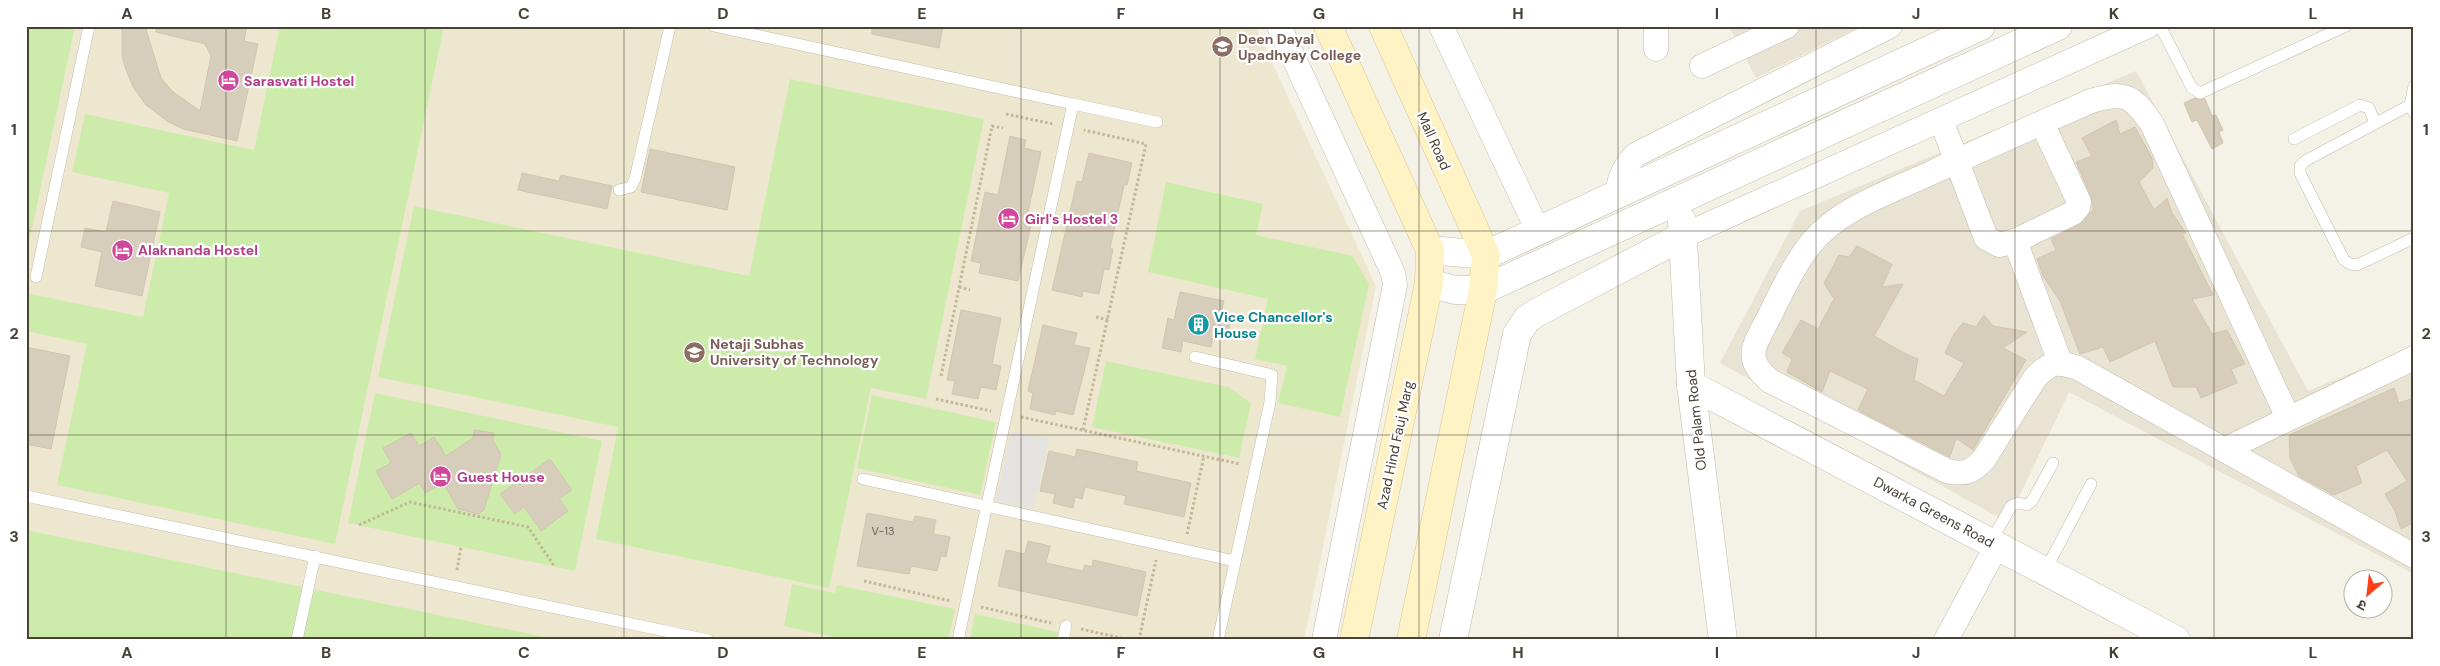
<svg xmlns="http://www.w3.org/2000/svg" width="2440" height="666" font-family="'DM Sans','Noto Sans Devanagari',sans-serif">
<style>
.residential{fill:#e9e3d4}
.education{fill:#eee7cf}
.green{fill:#cdecac}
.parking{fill:#e5e3df}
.building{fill:#d7cdbb;stroke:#d2c5ae}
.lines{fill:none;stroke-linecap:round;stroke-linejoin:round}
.service-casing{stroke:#c3bcab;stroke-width:12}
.minor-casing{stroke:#c3bcab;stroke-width:25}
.tertiary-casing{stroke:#c3bcab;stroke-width:29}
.secondary-casing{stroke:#d8c793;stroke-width:29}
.path{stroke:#c3b598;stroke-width:3;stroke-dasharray:2.5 2.5;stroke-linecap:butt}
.service{stroke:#fff;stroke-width:11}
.minor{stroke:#fff;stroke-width:24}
.tertiary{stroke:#fff;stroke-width:28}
.secondary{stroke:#fff3c6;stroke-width:28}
.grid{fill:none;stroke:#484135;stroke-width:1;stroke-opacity:0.55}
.labels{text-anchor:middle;stroke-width:4.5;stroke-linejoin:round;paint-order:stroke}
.number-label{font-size:11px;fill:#6c6456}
.education-label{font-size:14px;font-weight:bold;fill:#785e54;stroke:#fff;text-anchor:start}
.hotel-label{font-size:14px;font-weight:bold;fill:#b23c85;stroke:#fff;text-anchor:start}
.street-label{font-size:14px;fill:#484135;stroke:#fff}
.culture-label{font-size:14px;font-weight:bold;fill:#0d838f;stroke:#fff;text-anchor:start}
.neatline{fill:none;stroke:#484135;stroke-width:2}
.grid-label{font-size:16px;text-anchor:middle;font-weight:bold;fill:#484135}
</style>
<rect width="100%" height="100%" fill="#f4f1e6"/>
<g class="residential">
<polygon points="1729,26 1861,26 1756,78"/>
<polygon points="2136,71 2308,391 2414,347 2414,574 2069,392 2007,522 1720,363 1800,211"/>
</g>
<polygon class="education" points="26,26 1255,26 1376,286 1304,640 26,640"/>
<g class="green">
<polygon points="26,26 75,26 26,257"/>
<polygon points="280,26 444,26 335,544 57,485 87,344 26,331 26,293 143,317 169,193 72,172 85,114 254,150"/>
<polygon points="790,79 984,119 926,399 871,388 829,588 596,539 618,427 378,377 414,206 749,276"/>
<polygon points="1166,182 1263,204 1256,235 1353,256 1369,284 1340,417 1278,403 1287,366 1255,359 1268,299 1148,272"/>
<polygon points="1106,361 1228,387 1251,403 1239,458 1092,427"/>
<polygon points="375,393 602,441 575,571 348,523"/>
<polygon points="872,395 996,422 980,495 857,468"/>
<polygon points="26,530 560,640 26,640"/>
<polygon points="792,584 835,593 837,585 955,609 948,640 847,640 784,626"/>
<polygon points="975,614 1058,632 1057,640 970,640"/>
</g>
<polygon class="parking" points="1011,431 1049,439 1034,509 996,501"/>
<g class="building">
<polygon points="122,26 145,26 161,78 172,91 200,111 211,56 205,44 156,32 156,26 247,26 244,41 258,44 237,141 183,129 167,121 146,105 133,87 125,67 122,56"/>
<polygon points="872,26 943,26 939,48 872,34"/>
<polygon points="2195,98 2205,99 2212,116 2216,115 2223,130 2219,132 2223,143 2212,149 2197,120 2192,122 2184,103"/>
<polygon points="2116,120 2120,134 2135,127 2152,158 2153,168 2139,182 2154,210 2167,198 2172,213 2186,233 2182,234 2213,295 2192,299 2212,334 2227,330 2245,364 2231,369 2237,383 2201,398 2196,387 2173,387 2155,341 2110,362 2103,347 2080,354 2060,301 2043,276 2037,259 2056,250 2051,239 2079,225 2093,210 2091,196 2076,162 2092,156 2082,138"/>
<polygon points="1010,136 1026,140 1024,148 1041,152 1028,212 1034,213 1018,281 979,273 981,263 971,261 985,192 998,195"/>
<polygon points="650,149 735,167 727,210 641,192"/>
<polygon points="1089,153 1132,163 1127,185 1124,185 1110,248 1113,249 1109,270 1104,269 1099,294 1083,291 1082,297 1052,290 1077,181 1082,182"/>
<polygon points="522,173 559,181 561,175 612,186 607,209 518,190"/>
<polygon points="113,201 160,212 142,296 95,286 102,252 81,247 85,228 106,232"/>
<polygon points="1857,246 1892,264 1882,287 1903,284 1874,336 1906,354 1918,359 1914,380 1944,396 1964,363 1945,353 1954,334 1963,323 1976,327 1984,315 1993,326 2027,332 2003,348 2026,360 1973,450 1956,438 1950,457 1861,412 1858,410 1868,389 1830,371 1822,392 1787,372 1792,359 1782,353 1801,320 1818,329 1834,299 1824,283 1839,255 1849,257"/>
<polygon points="1180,292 1224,301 1221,314 1231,317 1227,339 1213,336 1211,347 1183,341 1181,352 1162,348 1168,318 1174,320"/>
<polygon points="961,310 1001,318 992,364 1001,366 996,390 981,387 978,399 952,394 955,381 947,380"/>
<polygon points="1043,325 1077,333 1074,345 1090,348 1073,415 1056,411 1055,415 1030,409 1033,393 1028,391"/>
<polygon points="26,347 70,356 51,449 26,444"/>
<polygon points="2394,388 2399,403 2414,398 2414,522 2401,529 2395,511 2385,494 2407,481 2387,450 2356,466 2362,483 2334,495 2299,476 2290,458 2289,435"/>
<polygon points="474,430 494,433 493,441 501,454 484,510 478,514 458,509 443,483 425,493 420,483 392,499 376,471 391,463 383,448 411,433 419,446 434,437 446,456 473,438"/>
<polygon points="1077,449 1138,462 1136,471 1191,483 1184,517 1124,504 1126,496 1085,487 1082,499 1075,497 1073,508 1053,503 1055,494 1040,491 1049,451 1075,457"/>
<polygon points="550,459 572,490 559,499 568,511 541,531 524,507 515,514 500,494"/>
<polygon points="867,513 913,522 915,516 936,520 933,534 950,537 946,557 941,556 937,571 911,566 909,574 857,566"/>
<polygon points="1028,541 1050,546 1046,563 1083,571 1085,565 1092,567 1093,560 1146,572 1137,616 998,586 1006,550 1025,554"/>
</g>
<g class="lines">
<defs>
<g id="service">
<polyline points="714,26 1073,104 958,640"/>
<polyline points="2160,26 2192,88 2200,93 2346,26"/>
<polyline points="2414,86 2410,105 2414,113"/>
<polyline points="1073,104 1157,122"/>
<polyline points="2410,105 2305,161 2300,166 2300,173 2344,260 2350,264 2357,265 2414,238"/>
<polyline points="2294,139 2360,105 2369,108 2375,123"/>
<polyline points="619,190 631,187 635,179 670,26"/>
<polyline points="36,277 89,26"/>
<polyline points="1195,357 1272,375 1270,402 1218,640"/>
<polyline points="863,479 1235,561"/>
<polyline points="26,496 708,640"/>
<polyline points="1991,542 2011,506 2018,503 2027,505 2032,501 2053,463"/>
<polyline points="2045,571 2091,484"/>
<polyline points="297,640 315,556"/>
<polyline points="1063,640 1066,626"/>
</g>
<g id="minor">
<polyline points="1279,26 1393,273 1395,285 1324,640"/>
<polyline points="1441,26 1538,231"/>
<polyline points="1656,49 1656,26"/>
<polyline points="1702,66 1787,26"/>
<polyline points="1941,120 1986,238 1999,245 2015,241 2060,362"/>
<path d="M1617 195C1619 178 1624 165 1637 154L1890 26"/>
<polyline points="1683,236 2148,26"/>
<polyline points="2015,241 2073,213 2078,207 2079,202 2042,123"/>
<path d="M2288 418 2152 124C2132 95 2125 91 2091 101 2037 125 1984 148 1931 173 1890 192 1837 209 1809 246 1792 268 1780 295 1768 319 1754 346 1743 358 1770 381L1947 471C1965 475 1972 472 1984 459L2035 378C2051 361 2057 361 2078 368L2414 556"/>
<polyline points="2224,450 2414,358"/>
<polyline points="1946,640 1997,545"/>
</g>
<g id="tertiary">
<polyline points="1682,221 1691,385 1723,640"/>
<polyline points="1430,250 1486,255 1981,26"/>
<polyline points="1429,283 1455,290 1483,290 2058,26"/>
<polyline points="1691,385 2176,640"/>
<polyline points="1453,640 1517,334 1527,319 1536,313 1683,236"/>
</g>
<g id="secondary">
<polyline points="1328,26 1430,250 1429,283 1354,640"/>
<polyline points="1383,26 1486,255 1483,290 1411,640"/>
</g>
</defs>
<use href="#service" class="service-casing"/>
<use href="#minor" class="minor-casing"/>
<use href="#tertiary" class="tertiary-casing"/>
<use href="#secondary" class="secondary-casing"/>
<g class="path">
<polyline points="1006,114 1053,124"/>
<polyline points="959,287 970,290"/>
<polyline points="1096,317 1108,320"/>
<polyline points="941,376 992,126 1003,128"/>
<polyline points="936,399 991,411"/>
<polyline points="1021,417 1240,464"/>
<polyline points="1083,430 1146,144 1084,130"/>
<polyline points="359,525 410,502 528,527 555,567"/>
<polyline points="1187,534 1204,456"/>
<polyline points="457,570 461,547"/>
<polyline points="864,581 951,601"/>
<polyline points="981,607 1051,623"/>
<polyline points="1081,629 1129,640"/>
<polyline points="1139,640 1156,560"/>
</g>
<use href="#service" class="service"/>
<use href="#minor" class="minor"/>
<use href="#tertiary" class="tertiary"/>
<use href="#secondary" class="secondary"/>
</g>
<path class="grid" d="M226 26V640M425 26V640M624 26V640M822 26V640M1021 26V640M1220 26V640M1419 26V640M1618 26V640M1816 26V640M2015 26V640M2214 26V640M26 231H2414M26 435H2414"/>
<defs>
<symbol id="university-disc" viewBox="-11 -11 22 22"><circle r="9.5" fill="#8d6e63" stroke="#fff"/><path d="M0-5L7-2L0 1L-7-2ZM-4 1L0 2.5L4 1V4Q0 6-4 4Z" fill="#fff"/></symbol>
<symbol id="hotel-disc" viewBox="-11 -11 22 22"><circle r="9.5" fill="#d1479c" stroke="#fff"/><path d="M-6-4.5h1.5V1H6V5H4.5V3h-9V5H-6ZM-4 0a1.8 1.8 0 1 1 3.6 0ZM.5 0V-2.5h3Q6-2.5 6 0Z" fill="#fff"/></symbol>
<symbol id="building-disc" viewBox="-11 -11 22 22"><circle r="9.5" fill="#0f9aa8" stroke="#fff"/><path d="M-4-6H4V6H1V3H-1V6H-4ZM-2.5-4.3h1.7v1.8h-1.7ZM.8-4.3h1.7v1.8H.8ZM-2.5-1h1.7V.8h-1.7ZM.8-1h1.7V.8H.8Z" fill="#fff"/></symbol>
</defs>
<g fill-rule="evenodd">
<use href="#university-disc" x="1210" y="34" width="25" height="25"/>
<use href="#hotel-disc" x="216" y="68" width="25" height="25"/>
<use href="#hotel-disc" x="996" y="206" width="25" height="25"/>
<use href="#hotel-disc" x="110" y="238" width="25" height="25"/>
<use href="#building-disc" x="1186" y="312" width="25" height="25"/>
<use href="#university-disc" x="682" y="340" width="25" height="25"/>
<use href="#hotel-disc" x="428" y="464" width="25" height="25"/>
</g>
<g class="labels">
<g class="number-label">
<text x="883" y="535">V-13</text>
</g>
<g class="education-label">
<text x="1238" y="44">Deen Dayal<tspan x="1238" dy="16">Upadhyay College</tspan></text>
<text x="710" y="349">Netaji Subhas<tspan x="710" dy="16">University of Technology</tspan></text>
</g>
<g class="hotel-label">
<text x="244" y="86">Sarasvati Hostel</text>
<text x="1025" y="224">Girl's Hostel 3</text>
<text x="138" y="255">Alaknanda Hostel</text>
<text x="457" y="482">Guest House</text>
</g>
<g class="street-label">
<text transform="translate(1434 141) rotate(66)" y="5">Mall Road</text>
<text transform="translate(1696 420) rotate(-96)" y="5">Old Palam Road</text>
<text transform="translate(1395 445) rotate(-78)" y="5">Azad Hind Fauj Marg</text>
<text transform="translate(1934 512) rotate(28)" y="5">Dwarka Greens Road</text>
</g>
<g class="culture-label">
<text x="1214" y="322">Vice Chancellor's<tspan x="1214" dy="16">House</tspan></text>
</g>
</g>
<rect width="2440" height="666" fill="none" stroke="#ffffff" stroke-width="55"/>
<g transform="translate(2368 594) rotate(208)"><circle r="24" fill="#ffffff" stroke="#b6b3ae"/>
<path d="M0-4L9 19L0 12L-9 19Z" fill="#ff3e13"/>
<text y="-8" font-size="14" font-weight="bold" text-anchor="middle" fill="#484135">उ</text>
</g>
<rect x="28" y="28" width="2384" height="610" class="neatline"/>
<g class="grid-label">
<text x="127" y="19">A</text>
<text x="326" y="19">B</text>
<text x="524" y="19">C</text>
<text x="723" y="19">D</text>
<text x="922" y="19">E</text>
<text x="1121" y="19">F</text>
<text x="1319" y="19">G</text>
<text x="1518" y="19">H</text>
<text x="1717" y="19">I</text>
<text x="1916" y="19">J</text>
<text x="2114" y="19">K</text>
<text x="2313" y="19">L</text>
<text x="14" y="135">1</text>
<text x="2426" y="135">1</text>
<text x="14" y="339">2</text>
<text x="2426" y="339">2</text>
<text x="14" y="542">3</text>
<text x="2426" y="542">3</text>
<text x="127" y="658">A</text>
<text x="326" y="658">B</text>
<text x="524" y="658">C</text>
<text x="723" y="658">D</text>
<text x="922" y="658">E</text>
<text x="1121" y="658">F</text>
<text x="1319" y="658">G</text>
<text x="1518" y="658">H</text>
<text x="1717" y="658">I</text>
<text x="1916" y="658">J</text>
<text x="2114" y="658">K</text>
<text x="2313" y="658">L</text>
</g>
</svg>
